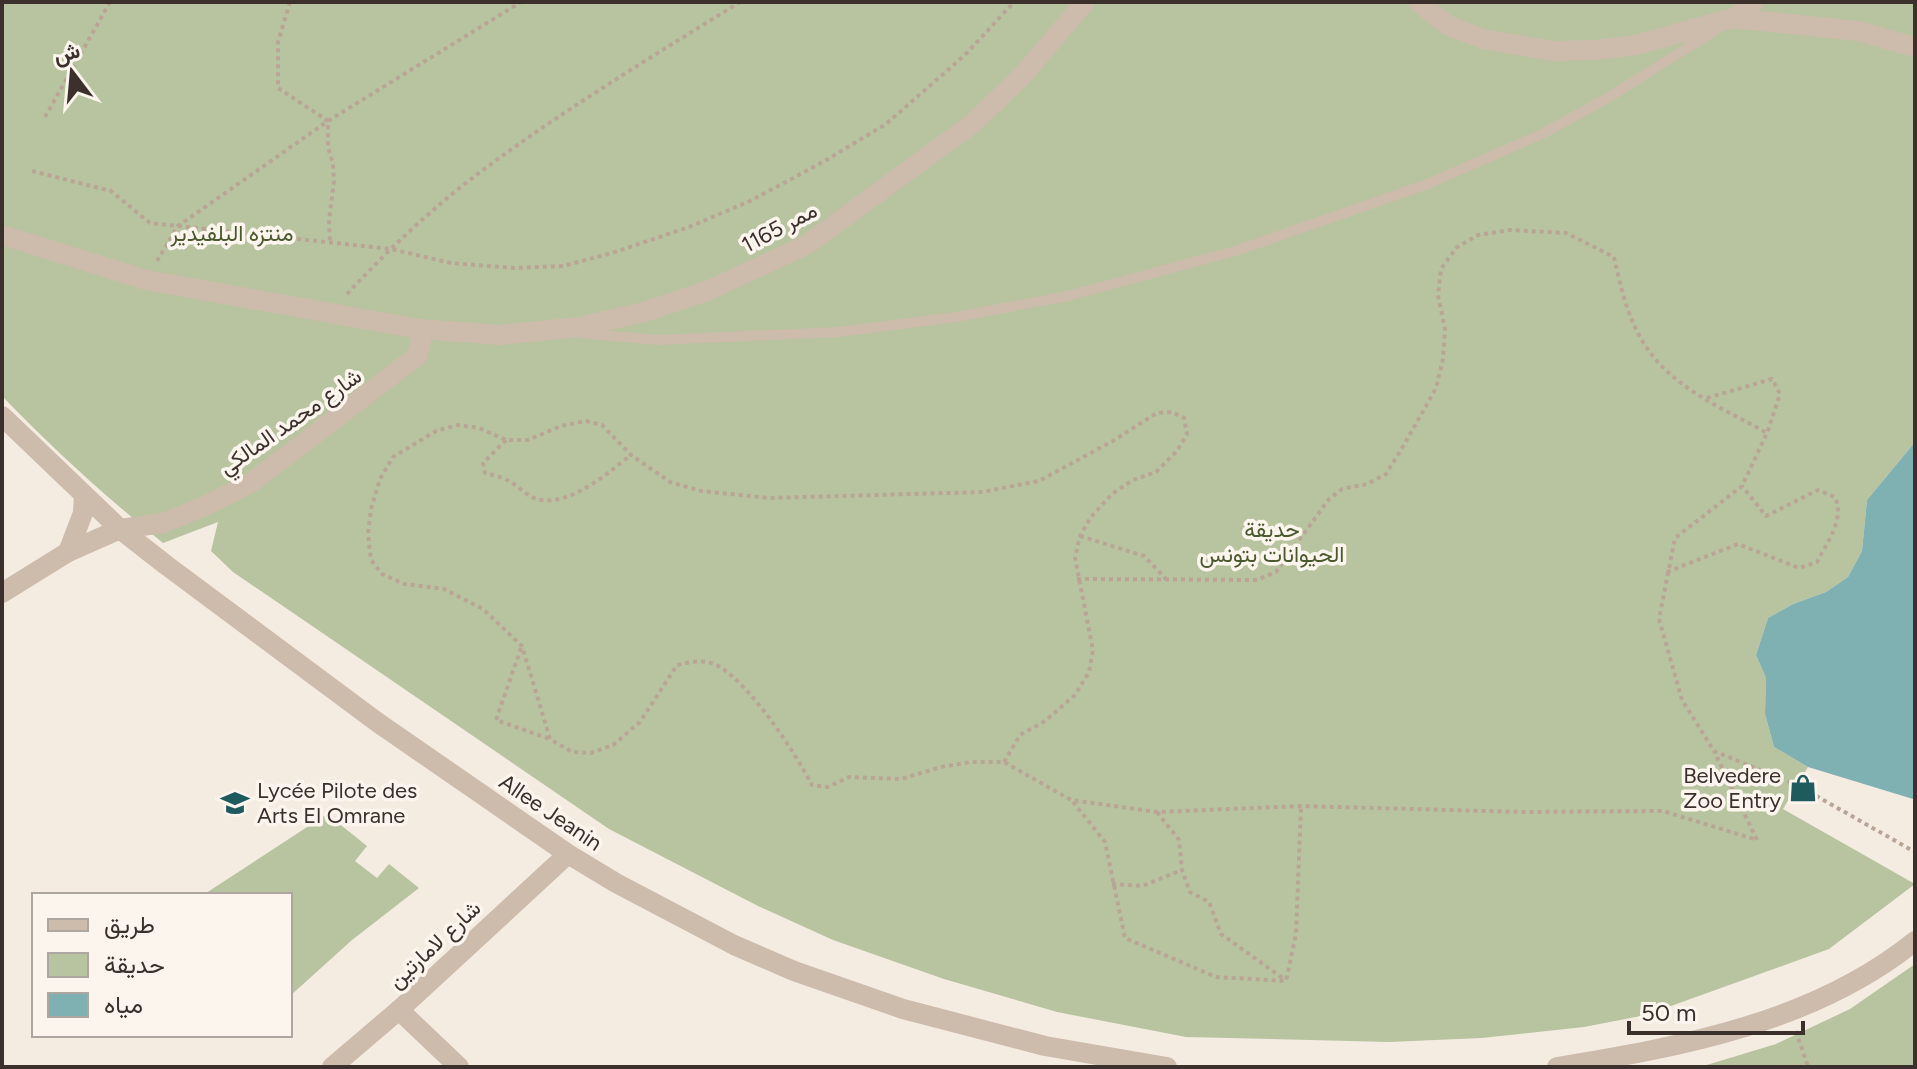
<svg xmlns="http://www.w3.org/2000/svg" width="1917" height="1069" font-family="Figtree,Vazirmatn,sans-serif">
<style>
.green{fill:#b8c4a0}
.water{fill:#7fb0b2}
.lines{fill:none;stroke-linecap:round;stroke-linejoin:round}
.path{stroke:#b9a596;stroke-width:4;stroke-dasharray:4 4;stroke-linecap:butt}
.service{stroke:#cdbbac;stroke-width:10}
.minor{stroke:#cdbbac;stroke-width:20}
.tertiary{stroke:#cdbbac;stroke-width:20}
.labels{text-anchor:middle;stroke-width:7;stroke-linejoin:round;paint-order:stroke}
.street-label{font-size:22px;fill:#3b302b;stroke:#fbf5ee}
.park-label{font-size:22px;fill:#4a5a2e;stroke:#fbf5ee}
.poi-label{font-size:22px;fill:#3b302b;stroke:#fbf5ee;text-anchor:end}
</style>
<rect width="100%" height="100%" fill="#f4ebe1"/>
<g class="green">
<path d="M2 2H1915V442L1867 500 1862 551 1848 577 1826 592 1793 604 1768 618 1756 655 1766 678 1765 714 1774 747 1808 767 1783 809 1915 884 1829 949 1646 1015 1584 1027 1482 1038 1389 1042 1186 1037 1057 1012 944 979 833 940 758 906 609 829 233 572 211 551 218 522 163 543C106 497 53 449 2 396Z"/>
<polygon points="327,814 367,846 355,861 377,878 389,864 419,888 352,940 290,996 290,895 203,895"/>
<polygon points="1915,964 1915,1067 1700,1067 1776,1044 1850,1009"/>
</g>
<polygon class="water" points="1915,442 1915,798 1913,799 1808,767 1774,747 1765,714 1766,678 1756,655 1768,618 1793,604 1826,592 1848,577 1862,551 1867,500"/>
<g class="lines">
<g class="path">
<polyline points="290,2 278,42 278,88 328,121 328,147 333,164 334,182 329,220 330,243"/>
<polyline points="45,117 110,2"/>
<polyline points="32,171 111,191 150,223 391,249 451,263 514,268 563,266 612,253 689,227 750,201 823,162 886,124 965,55 1014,2"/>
<polyline points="157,261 178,226 328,121 521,2"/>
<path d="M347 294C388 250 434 206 483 170 565 109 653 56 740 2"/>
<polyline points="1707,398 1772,379 1780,394 1767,433"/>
<path d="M506 440 483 463 485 473C493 475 502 477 509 481 520 487 529 499 542 500 573 504 609 472 631 455"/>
<polyline points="1080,536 1144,556 1167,580"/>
<path d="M1667 572 1738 544 1799 568 1817 562C1827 542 1845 520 1835 497L1818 490 1766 516 1742 486"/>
<path d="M1077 579 1257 580 1276 572 1329 499 1342 489 1367 484 1386 474 1404 445 1436 388 1443 359 1445 329 1438 295 1441 269 1456 248 1478 235 1510 230 1566 233 1614 257C1621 289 1629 324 1649 351 1677 390 1726 410 1767 433L1742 486 1675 538 1659 619 1682 700 1714 751 1797 785 1915 852"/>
<polyline points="521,648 496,720 550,739"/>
<path d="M1004 762 1020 735 1045 721 1075 695 1089 672 1093 650 1075 558 1080 536 1091 517 1112 494 1133 480 1156 472 1177 451 1187 434 1184 418 1172 412 1157 413 1111 442 1039 481 982 492 769 498 701 491 670 482 631 455 602 425 586 421 561 426 528 440H506L479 428 458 425 436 431 393 457 380 479 371 509 368 534 371 560 382 574 404 584 444 589 483 609 522 646 550 739 572 752 591 753 613 745 640 722 677 665C692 662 706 658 720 667 752 687 794 751 812 785L828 787 849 777 901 779 941 767 971 762H1004L1071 800 1157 812 1301 806 1523 812 1663 811 1757 840 1714 751"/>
<polyline points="1073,802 1105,842 1125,938 1216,977 1286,981 1296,934 1301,806"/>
<polyline points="1157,812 1179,840 1182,870 1190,892 1209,902 1221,934 1284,979"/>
<polyline points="1112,884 1142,886 1182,870"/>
<polyline points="1796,1031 1808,1067"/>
</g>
<polyline class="service" points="578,333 658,340 839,332 956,317 1068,296 1235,251 1425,185 1542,134 1606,99 1714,31"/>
<g class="minor">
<polyline points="1418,2 1447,25 1483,39 1553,51 1595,50 1636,45 1733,18 1858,31 1915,47"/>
<polyline points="1733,18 1754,2"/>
<polyline points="2,235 146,280 419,329 499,335 579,327 644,312 707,291 808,244 973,123 1022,76 1085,2"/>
<polyline points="68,552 83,513 84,495"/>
<polyline points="2,593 68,552 120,529 163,523 205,506 252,482 417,356 421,342 419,329"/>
<polyline points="399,1010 459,1067"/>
<polyline points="332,1067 399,1010 568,854"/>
</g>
<g class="tertiary">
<polyline points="2,416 120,529 166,565 377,722 568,854 616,883 734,945 794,971 903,1009 1045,1046 1167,1067"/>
<path d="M1557 1067C1681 1047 1815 1022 1915 941"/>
</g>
</g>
<defs>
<symbol id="shop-bare" viewBox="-9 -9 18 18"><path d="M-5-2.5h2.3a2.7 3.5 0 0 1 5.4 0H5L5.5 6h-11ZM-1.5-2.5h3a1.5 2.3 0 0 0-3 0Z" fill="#1f5a5e" stroke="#fbf5ee" stroke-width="2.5" paint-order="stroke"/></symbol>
<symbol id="school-bare" viewBox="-9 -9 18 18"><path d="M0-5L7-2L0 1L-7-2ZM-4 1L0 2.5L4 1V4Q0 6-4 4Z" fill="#1f5a5e" stroke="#fbf5ee" stroke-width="2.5" paint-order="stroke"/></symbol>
</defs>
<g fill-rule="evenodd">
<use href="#shop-bare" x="1783" y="768" width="40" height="40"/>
<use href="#school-bare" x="215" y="783" width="40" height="40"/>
</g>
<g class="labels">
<g class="street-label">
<text transform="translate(779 227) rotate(-28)" y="8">ممر 1165</text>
<text transform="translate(290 421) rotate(-35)" y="8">شارع محمد المالكي</text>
<text transform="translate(551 812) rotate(34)" y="8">Allee Jeanin</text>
<text transform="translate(434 944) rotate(-43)" y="8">شارع لامارتين</text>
</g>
<g class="park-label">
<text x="232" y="241">منتزه البلفيدير</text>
<text x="1272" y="537">حديقة<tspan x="1272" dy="25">الحيوانات بتونس</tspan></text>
</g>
<g class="poi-label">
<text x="1781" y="783">Belvedere<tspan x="1781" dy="25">Zoo Entry</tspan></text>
<text x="257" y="798" text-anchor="start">Lycée Pilote des<tspan x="257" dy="25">Arts El Omrane</tspan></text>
</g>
</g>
<rect width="1917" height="1069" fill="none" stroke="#3b302b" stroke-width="8"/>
<rect x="32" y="893" width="260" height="144" fill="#fbf5ee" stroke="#aea6a0" stroke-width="2"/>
<rect x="48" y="919" width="40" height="12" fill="#cdbbac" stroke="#aea6a0" stroke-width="2"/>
<text x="104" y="933" font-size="24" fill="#3b302b">طريق</text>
<rect x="48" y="953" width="40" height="24" fill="#b8c4a0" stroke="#aea6a0" stroke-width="2"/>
<text x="104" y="973" font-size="24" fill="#3b302b">حديقة</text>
<rect x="48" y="993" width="40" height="24" fill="#7fb0b2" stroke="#aea6a0" stroke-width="2"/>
<text x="104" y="1013" font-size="24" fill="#3b302b">مياه</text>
<g transform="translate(72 72) rotate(344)" stroke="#fbf5ee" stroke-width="6" paint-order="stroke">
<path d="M0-6L14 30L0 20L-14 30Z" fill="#3b302b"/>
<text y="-12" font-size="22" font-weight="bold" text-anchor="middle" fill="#3b302b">ش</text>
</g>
<path d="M1629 1021v12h174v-12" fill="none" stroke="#3b302b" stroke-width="4"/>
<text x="1641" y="1021" font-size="24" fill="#3b302b" stroke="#fbf5ee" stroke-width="6" paint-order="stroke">50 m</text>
</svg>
